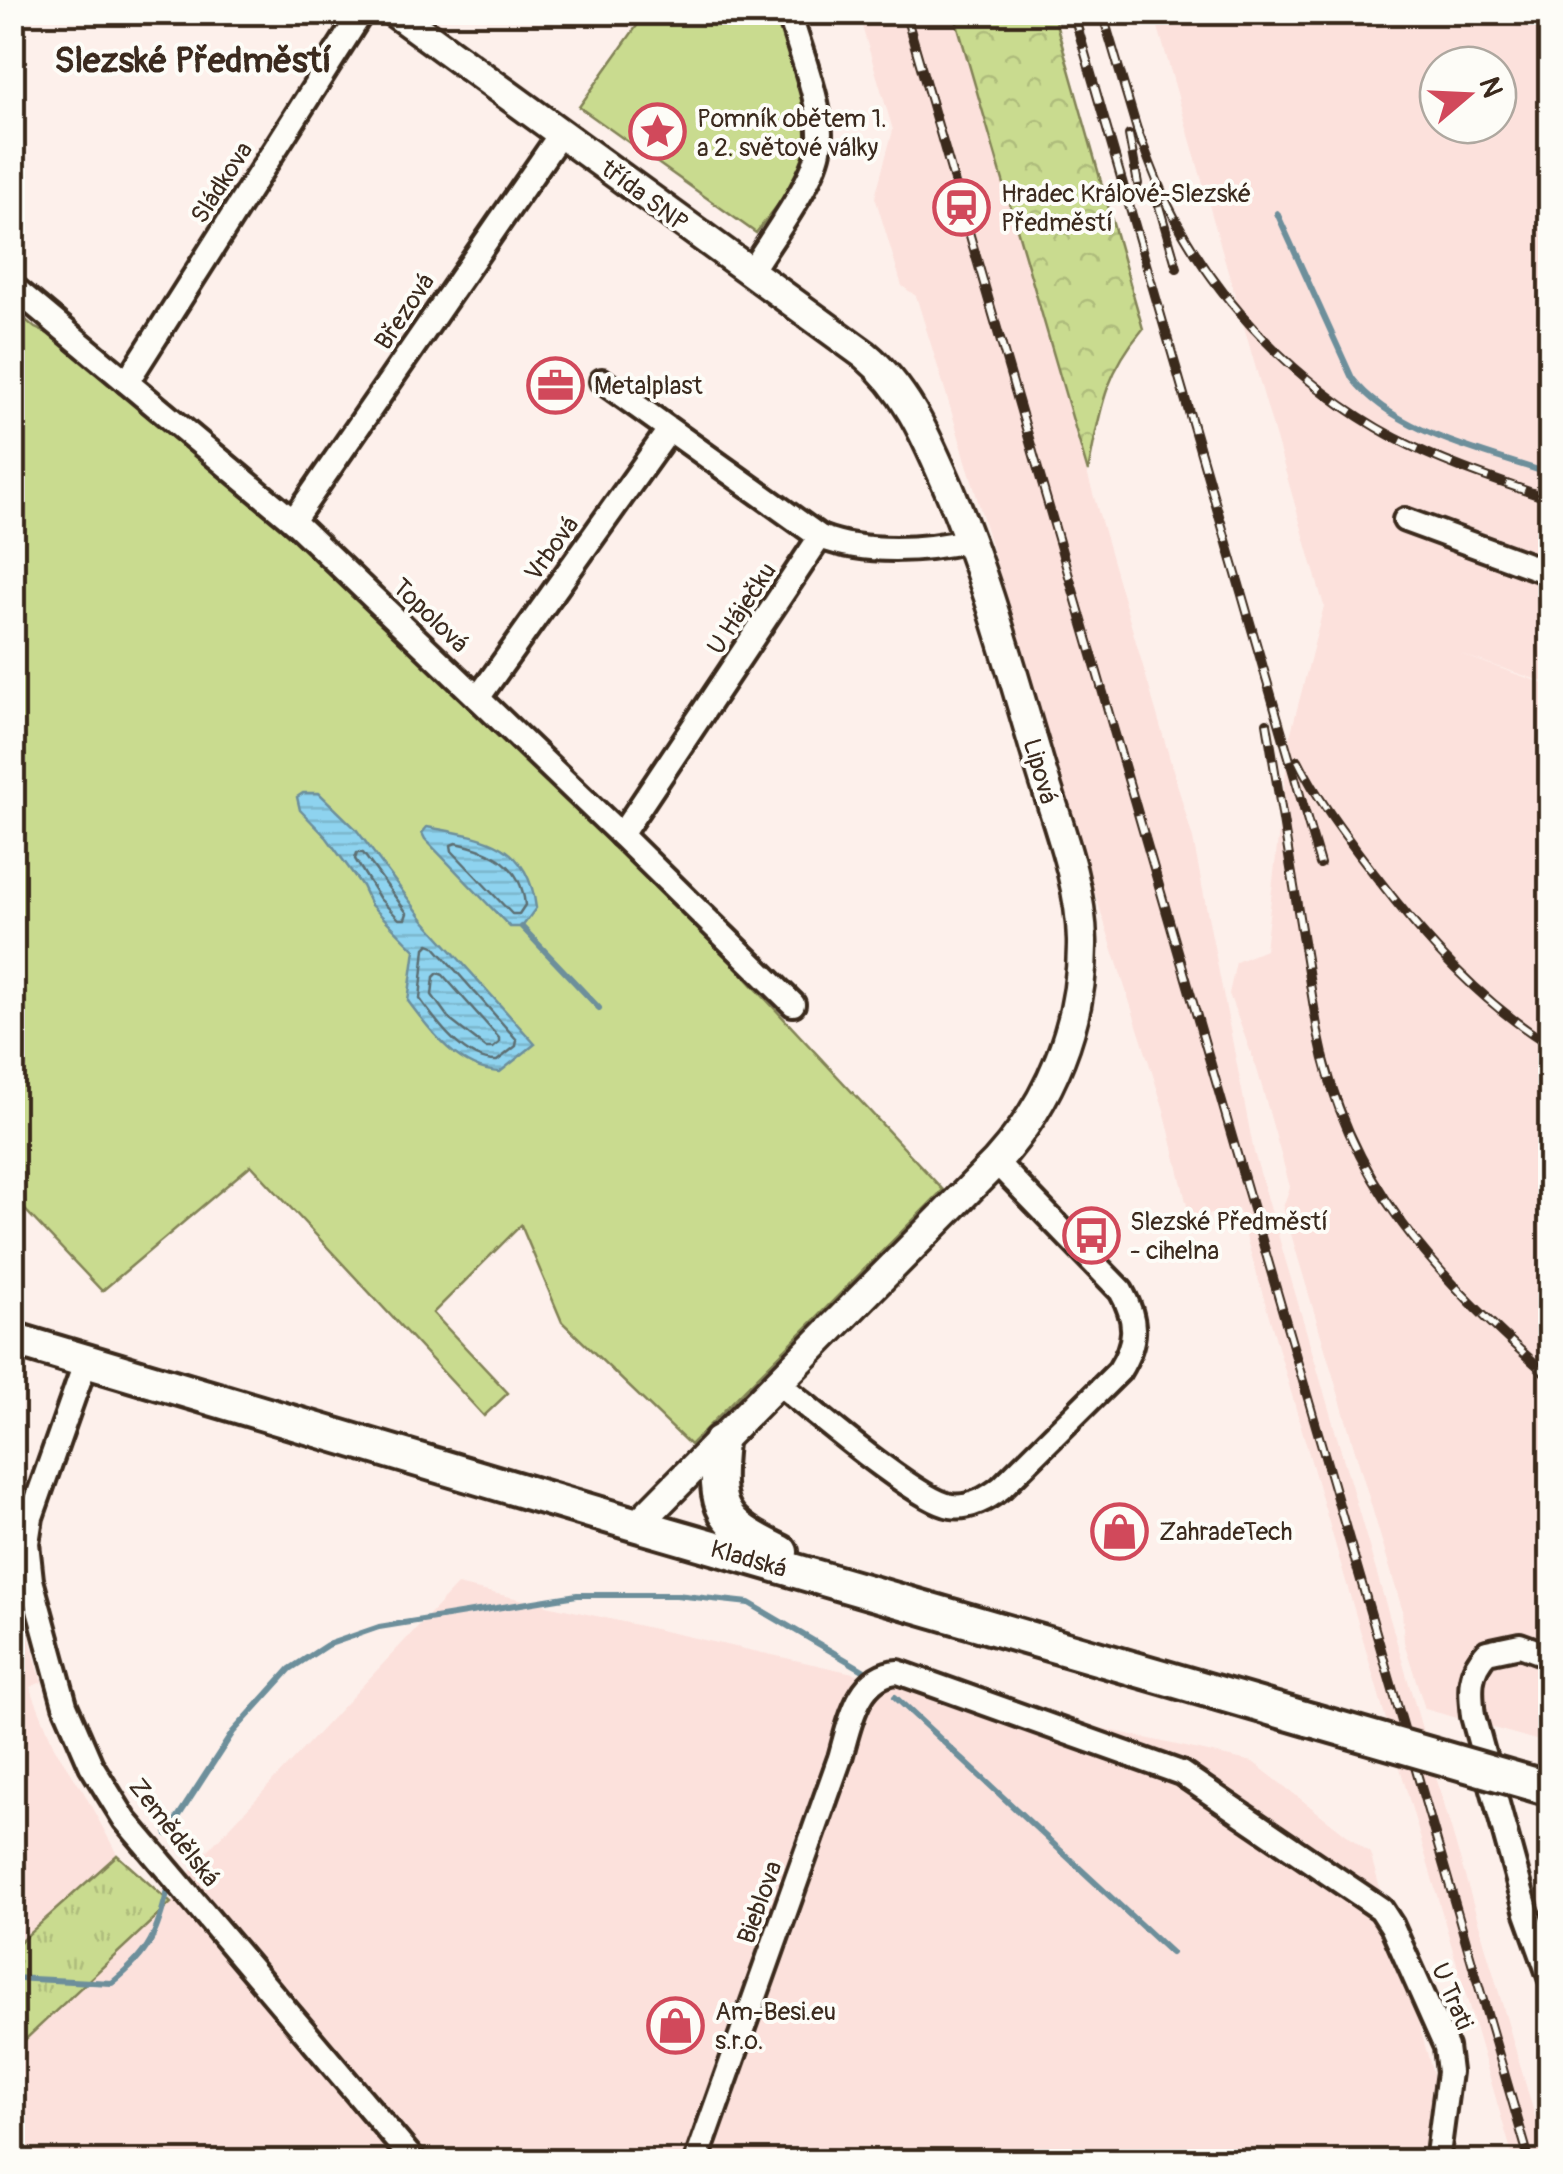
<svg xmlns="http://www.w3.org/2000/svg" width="1563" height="2174" font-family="Pangolin,sans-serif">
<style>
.built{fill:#fce1dc;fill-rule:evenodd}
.grass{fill:url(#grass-tufts);stroke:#828256;stroke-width:2.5}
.forest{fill:url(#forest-crowns);stroke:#828256;stroke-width:2.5}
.park{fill:#c9db8f;stroke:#828256;stroke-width:2.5}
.water{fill:url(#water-rules);stroke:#6d8f9b;stroke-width:2.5}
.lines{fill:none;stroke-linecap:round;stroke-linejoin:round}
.shore{stroke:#5c6e72;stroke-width:2.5}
.stream{stroke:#6d8f9b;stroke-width:6}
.minor-casing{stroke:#3b2a1e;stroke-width:30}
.tertiary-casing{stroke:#3b2a1e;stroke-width:35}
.secondary-casing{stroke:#3b2a1e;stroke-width:40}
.minor{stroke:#fdfcf7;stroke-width:22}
.tertiary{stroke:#fdfcf7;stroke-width:28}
.secondary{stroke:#fdfcf7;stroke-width:32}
.rail-casing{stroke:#3b2a1e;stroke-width:10}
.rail{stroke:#fdfcf7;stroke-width:6;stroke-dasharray:19;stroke-linecap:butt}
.secondary-bridge-casing{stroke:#3b2a1e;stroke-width:40;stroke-linecap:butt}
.secondary-bridge{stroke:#fdfcf7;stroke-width:32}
.labels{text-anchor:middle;stroke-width:8;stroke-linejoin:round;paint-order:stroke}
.poi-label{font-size:25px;fill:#3b2a1e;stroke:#fdfcf7;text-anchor:start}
.street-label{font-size:25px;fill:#3b2a1e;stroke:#fdfcf7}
.district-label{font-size:35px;font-weight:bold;fill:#3b2a1e;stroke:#fdfcf7}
</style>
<defs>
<pattern id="grass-tufts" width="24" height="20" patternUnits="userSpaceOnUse" patternTransform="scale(2.5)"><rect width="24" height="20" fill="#c9db8f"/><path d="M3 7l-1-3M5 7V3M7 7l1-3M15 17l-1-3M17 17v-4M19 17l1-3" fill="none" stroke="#aebc7b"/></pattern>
<pattern id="forest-crowns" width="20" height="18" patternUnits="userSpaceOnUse" patternTransform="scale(2.5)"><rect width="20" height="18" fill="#c9db8f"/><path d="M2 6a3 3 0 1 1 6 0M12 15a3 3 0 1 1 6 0" fill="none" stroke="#aebc7b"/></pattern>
<pattern id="water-rules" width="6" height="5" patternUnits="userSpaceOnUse" patternTransform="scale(2.5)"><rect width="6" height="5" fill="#8ed3ef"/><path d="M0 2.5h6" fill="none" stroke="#7bb5cc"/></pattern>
</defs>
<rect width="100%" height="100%" fill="#fdf0eb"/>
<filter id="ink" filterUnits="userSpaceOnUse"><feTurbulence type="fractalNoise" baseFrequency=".01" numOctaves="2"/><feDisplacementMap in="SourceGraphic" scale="20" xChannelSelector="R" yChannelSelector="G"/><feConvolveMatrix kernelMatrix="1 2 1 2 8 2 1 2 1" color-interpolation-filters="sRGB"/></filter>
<g filter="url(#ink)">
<g class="built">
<polygon points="858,13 954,13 1193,839 1254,1152 1548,2161 1514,2161 1238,1209 1190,1218 1164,1110 1085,862 945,390 916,296 902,286 875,197 893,130"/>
<path d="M1154 13H1550V684L1460 654 1550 686V1744L1425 1709 1404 1642 1402 1609 1283 1207 1290 1187 1257 1069 1229 994 1236 962 1265 950 1290 736 1324 606ZM1438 65H1498V125H1438Z"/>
<polygon points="12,1575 42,1682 30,1687 55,1749 83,1791 118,1856 12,1949"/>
<polygon points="457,1585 1253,1762 1370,1853 1458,2161 13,2162 13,2051 171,1903 196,1863"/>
</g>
<polygon class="grass" points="117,1855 171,1903 13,2051 13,1948"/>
<path class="forest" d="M954 13H1053L1143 329C1103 376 1100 413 1088 472Z"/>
<g class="park">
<path d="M646 13H779C789 47 818 118 808 152 800 181 774 209 756 233L579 107Z"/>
<polygon points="13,309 35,328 60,339 299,541 696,924 943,1190 690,1445 562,1322 521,1225 433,1313 508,1393 484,1416 251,1165 102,1291 13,1197"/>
</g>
<g class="water">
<path d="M303 793H319L356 829 424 920 535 1044 500 1072C459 1070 431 1032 408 1001L415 950 371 905 362 886 327 838 300 810 297 797Z"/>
<path d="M427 827C484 837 528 842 536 908L522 927H510L425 839 422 833Z"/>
</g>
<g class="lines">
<g class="shore">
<path d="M456 843C493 851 521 864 525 905L519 914H512L452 851 451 845Z"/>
<polygon points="357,853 363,853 407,913 405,919 399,919 380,899 355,859"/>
<path d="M429 944 434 946 517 1040 516 1046 497 1061C465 1062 437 1023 420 999L425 948Z"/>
<polygon points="438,973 443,975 499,1038 499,1043 493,1048 486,1048 450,1020 432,995 434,977"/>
</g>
<g class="stream">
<path d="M1277 213 1352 378C1394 433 1486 452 1550 474"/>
<polyline points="522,927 599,1008"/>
<polyline points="895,1697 1171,1953"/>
<polyline points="167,1834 233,1732 290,1669 327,1645 379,1627 577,1595 676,1595 749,1603 870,1674"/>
<path d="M12 1978 112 1983C152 1951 156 1934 169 1886"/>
</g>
<defs>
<g id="minor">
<path d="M750 273C770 240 812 185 819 150 826 112 799 50 789 12"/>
<polyline points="12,286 293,521 621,835 793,1004"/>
<path d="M602 381 820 537C865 554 924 551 970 540"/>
<polyline points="127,382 362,12"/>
<polyline points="1405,520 1550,573"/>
<polyline points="293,521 561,133"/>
<polyline points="478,698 669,430"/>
<polyline points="621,835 820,537"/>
<polyline points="86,1361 31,1517 27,1543 31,1580 65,1705 91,1765 125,1820 415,2162"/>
<path d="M778 1383C811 1409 917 1501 951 1506 970 1509 987 1499 1001 1488L1119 1371C1137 1342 1138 1321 1121 1291L996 1162"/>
<path d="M1550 1656 1520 1645 1487 1652C1468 1671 1470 1691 1473 1716L1527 1913 1550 1977"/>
<path d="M696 2162 840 1758C849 1727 857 1674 898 1672L1181 1773 1381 1909 1392 1926 1446 2047 1449 2072 1437 2162"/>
</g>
<path id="tertiary" d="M394 12 865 355C908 391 927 439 949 489 986 576 1010 666 1037 756 1054 815 1081 879 1082 941 1083 1023 1051 1101 996 1162L637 1525"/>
<g id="secondary">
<polyline points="12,1339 637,1525 1311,1720"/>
<path d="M720 1442C713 1511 720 1522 781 1552"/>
</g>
</defs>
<use href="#minor" class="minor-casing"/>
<use href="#tertiary" class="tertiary-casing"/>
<use href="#secondary" class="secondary-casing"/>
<use href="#minor" class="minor"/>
<use href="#tertiary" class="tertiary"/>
<use href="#secondary" class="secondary"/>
<defs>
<g id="rail">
<polyline points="905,12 1530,2162"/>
<polyline points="1073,12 1320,864"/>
<polyline points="1102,12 1141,143"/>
<path d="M1137 130C1147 154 1155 178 1166 201 1214 300 1298 386 1395 438 1445 464 1498 481 1550 499"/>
<polyline points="1129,135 1138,184"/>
<polyline points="1159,206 1177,268"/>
<path d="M1267 723 1318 1032C1347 1185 1438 1277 1550 1377"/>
<path d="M1298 760C1318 801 1347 838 1375 875 1426 941 1479 1001 1550 1045"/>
</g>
</defs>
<use href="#rail" class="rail-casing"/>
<use href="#rail" class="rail"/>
<defs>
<polyline id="secondary-bridge" points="1311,1720 1547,1788"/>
</defs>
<use href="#secondary-bridge" class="secondary-bridge-casing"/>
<use href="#secondary-bridge" class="secondary-bridge"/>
</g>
</g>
<defs>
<symbol id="sight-ring" viewBox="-11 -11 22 22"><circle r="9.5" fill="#fdfcf7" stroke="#d1495b" stroke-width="1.5"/><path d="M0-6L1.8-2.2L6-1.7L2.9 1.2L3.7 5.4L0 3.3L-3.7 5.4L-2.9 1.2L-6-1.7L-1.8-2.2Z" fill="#d1495b"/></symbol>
<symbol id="station-ring" viewBox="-11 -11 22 22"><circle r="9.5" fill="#fdfcf7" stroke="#d1495b" stroke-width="1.5"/><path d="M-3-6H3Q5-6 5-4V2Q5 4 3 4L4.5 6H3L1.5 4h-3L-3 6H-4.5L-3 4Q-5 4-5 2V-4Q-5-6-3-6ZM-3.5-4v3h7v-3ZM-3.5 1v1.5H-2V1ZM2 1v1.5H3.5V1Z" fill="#d1495b"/></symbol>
<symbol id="office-ring" viewBox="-11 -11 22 22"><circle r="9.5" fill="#fdfcf7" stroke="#d1495b" stroke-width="1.5"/><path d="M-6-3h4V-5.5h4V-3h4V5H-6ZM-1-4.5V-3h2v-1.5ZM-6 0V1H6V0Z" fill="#d1495b"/></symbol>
<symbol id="bus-ring" viewBox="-11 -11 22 22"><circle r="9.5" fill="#fdfcf7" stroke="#d1495b" stroke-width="1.5"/><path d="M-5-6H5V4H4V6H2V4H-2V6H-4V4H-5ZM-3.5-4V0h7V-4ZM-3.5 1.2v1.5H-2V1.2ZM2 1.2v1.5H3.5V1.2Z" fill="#d1495b"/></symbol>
<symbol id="shop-ring" viewBox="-11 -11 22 22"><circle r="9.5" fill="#fdfcf7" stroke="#d1495b" stroke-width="1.5"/><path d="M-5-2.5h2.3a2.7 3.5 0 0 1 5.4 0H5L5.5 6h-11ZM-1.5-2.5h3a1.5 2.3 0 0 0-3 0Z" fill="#d1495b"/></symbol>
</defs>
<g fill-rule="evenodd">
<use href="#sight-ring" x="626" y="100" width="63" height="63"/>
<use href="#station-ring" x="930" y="176" width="63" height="63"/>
<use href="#office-ring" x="524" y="354" width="63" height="63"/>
<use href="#bus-ring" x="1060" y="1204" width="63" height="63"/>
<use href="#shop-ring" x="1088" y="1500" width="63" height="63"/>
<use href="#shop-ring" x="644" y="1994" width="63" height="63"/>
</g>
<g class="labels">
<g class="poi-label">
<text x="697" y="127">Pomník obětem 1.<tspan x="697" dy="29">a 2. světové války</tspan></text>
<text x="1001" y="202">Hradec Králové-Slezské<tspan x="1001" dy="29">Předměstí</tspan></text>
<text x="594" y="394">Metalplast</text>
<text x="1130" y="1230">Slezské Předměstí<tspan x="1130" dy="29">- cihelna</tspan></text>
<text x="1159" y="1540">ZahradeTech</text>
<text x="715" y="2020">Am-Besi.eu<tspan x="715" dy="29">s.r.o.</tspan></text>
</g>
<g class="street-label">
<text transform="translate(221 182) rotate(-57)" y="9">Sládkova</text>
<text transform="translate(645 195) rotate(37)" y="9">třída SNP</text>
<text transform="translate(404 311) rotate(-56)" y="9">Březová</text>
<text transform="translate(551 548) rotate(-54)" y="9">Vrbová</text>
<text transform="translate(741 608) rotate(-57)" y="9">U Háječku</text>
<text transform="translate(431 615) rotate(44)" y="9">Topolová</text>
<text transform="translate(1041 771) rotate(74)" y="9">Lipová</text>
<text transform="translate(749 1558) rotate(16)" y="9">Kladská</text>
<text transform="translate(175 1832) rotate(52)" y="9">Zemědělská</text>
<text transform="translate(759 1902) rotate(-70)" y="9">Bieblova</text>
<text transform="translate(1453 1996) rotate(67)" y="9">U Trati</text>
</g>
<g class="district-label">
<text x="193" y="72">Slezské Předměstí</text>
</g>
</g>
<rect width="1563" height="2174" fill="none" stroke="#fdfcf7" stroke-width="50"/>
<rect x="25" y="25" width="1513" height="2124" fill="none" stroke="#3b2a1e" stroke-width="4" filter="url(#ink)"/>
<g transform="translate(1468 95) rotate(71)"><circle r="48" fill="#fdfcf7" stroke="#afa8a0" stroke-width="2.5"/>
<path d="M0-8L18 38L0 25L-18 38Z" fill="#d1495b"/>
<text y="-15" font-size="28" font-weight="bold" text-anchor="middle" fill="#3b2a1e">N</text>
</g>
</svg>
